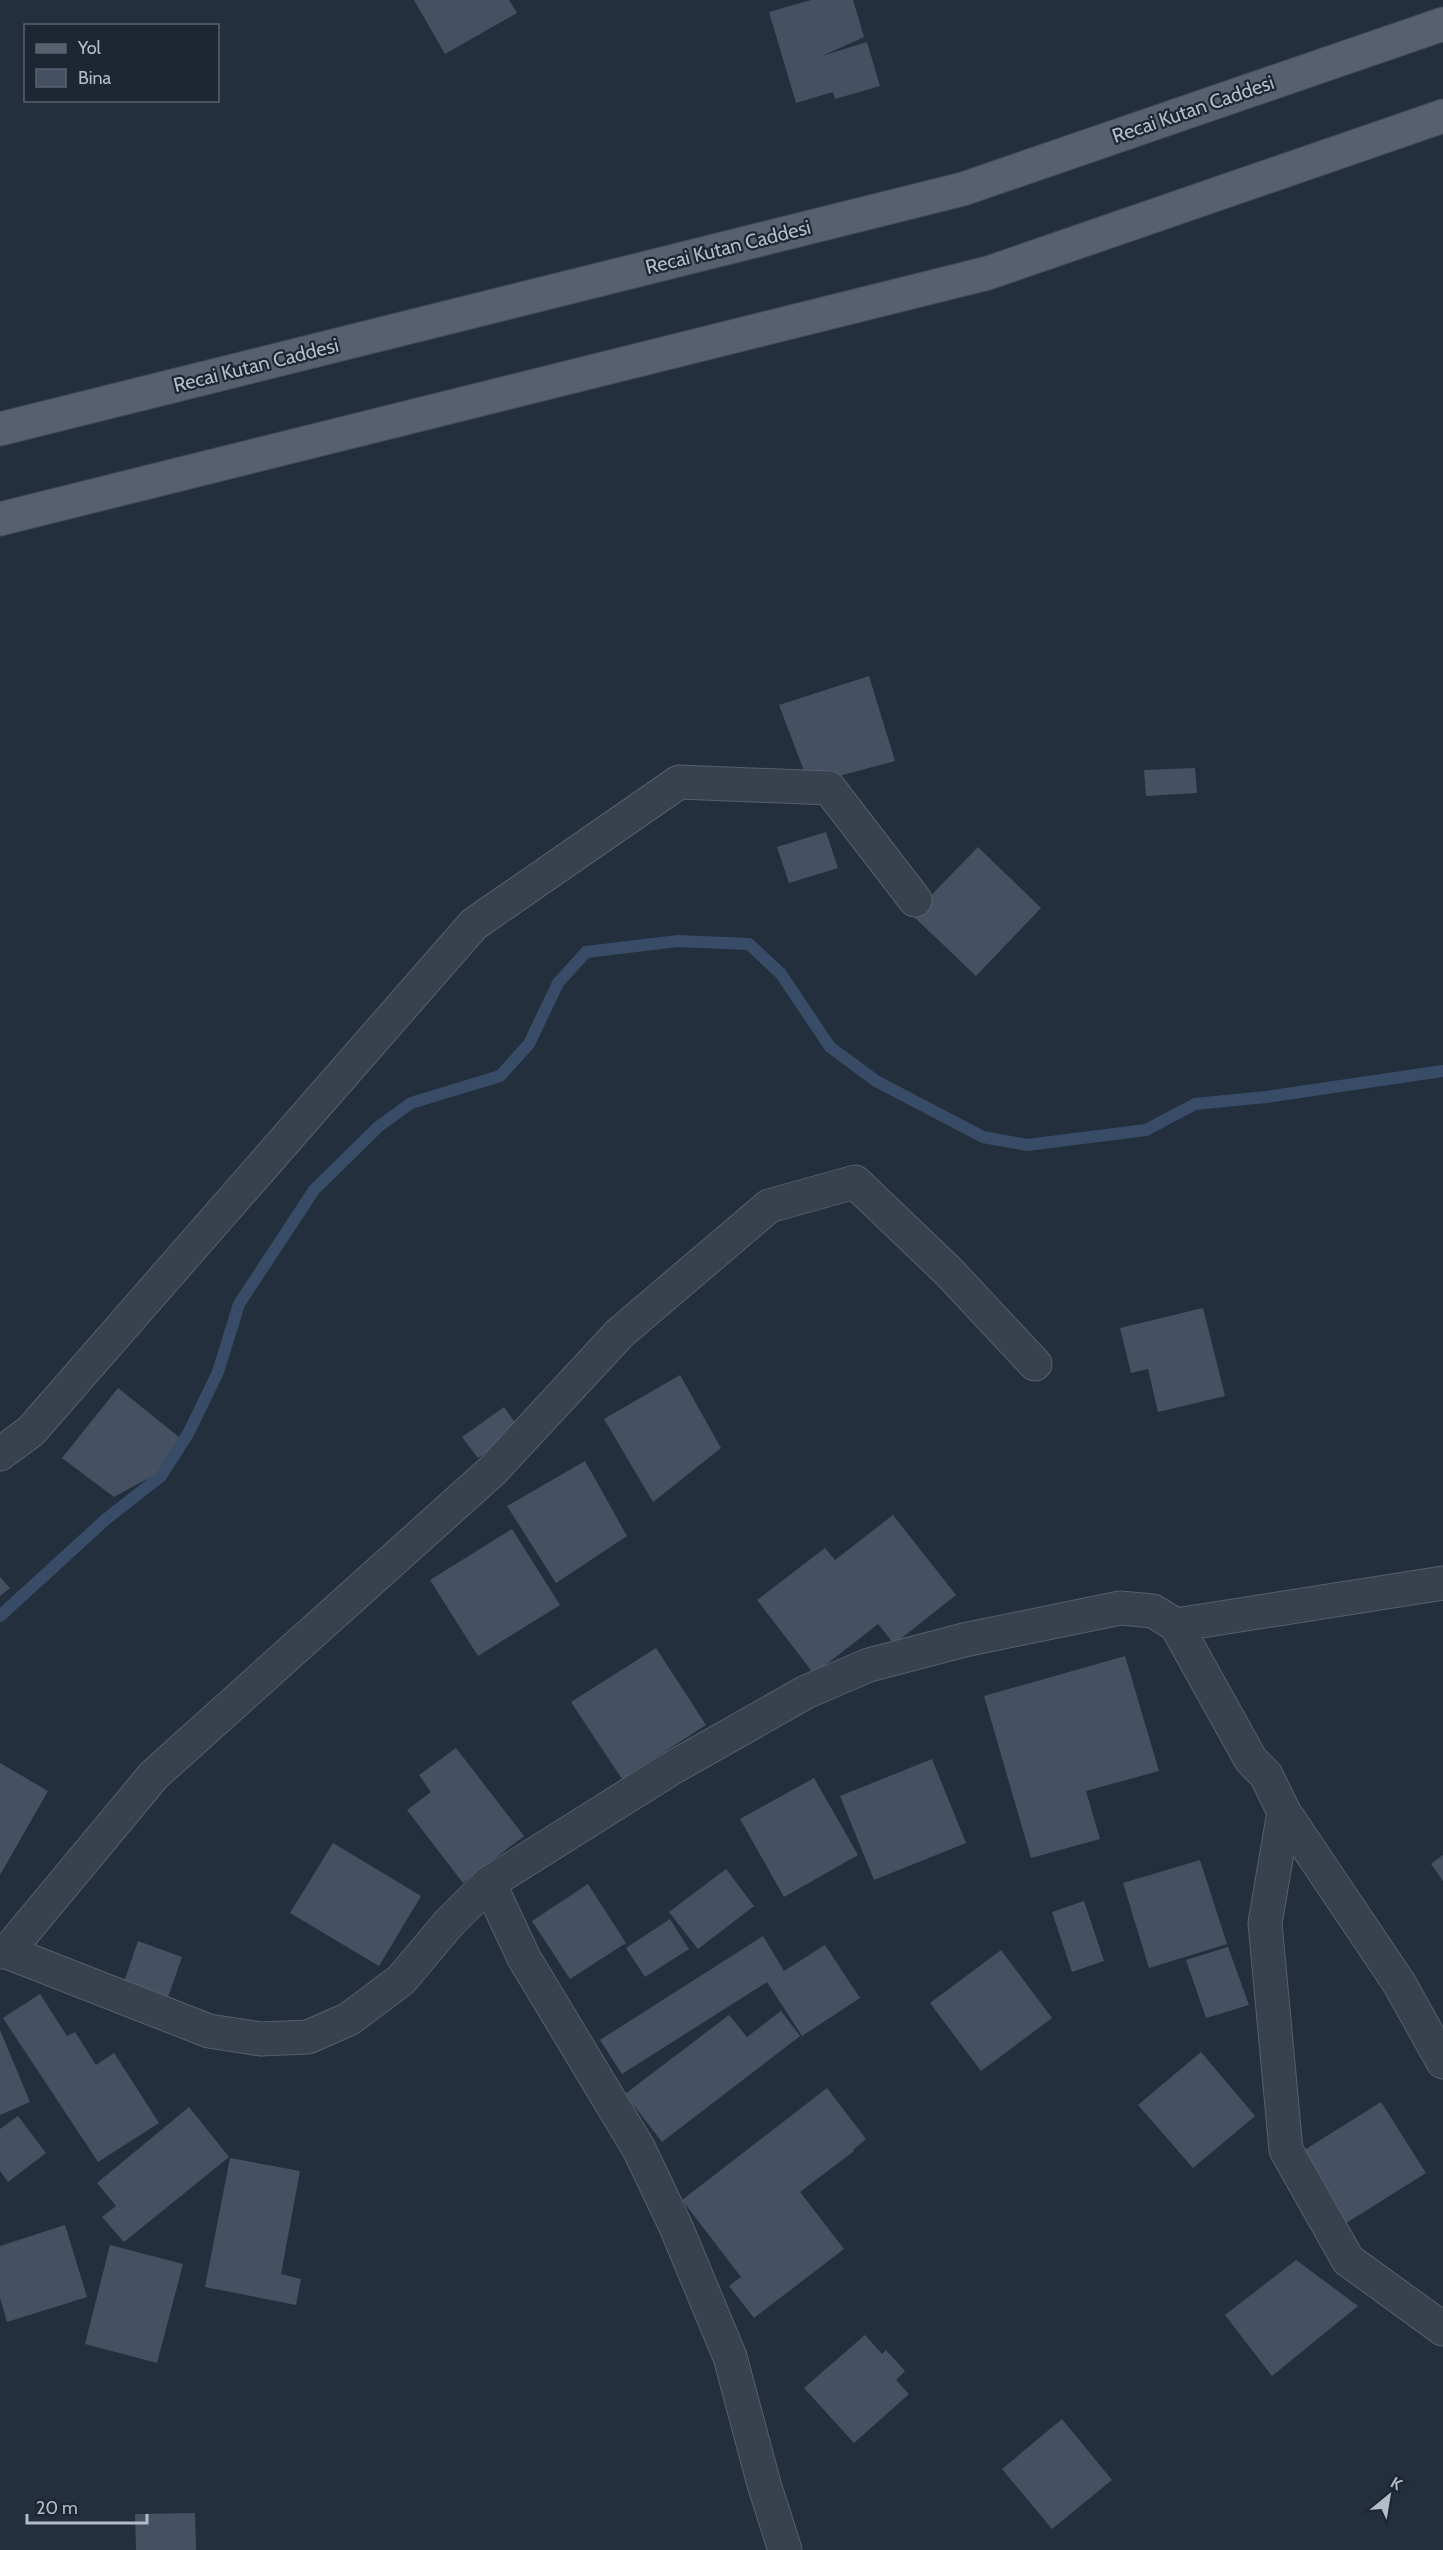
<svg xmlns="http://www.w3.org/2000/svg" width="1443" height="2550" font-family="Cabin,sans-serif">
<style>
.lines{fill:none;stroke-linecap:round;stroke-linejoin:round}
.stream{stroke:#394c67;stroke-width:12}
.building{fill:#455162}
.minor-casing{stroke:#565f6c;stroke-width:35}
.major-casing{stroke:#414a57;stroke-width:35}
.minor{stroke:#38414e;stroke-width:33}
.major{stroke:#56606e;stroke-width:33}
.labels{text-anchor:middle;stroke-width:4.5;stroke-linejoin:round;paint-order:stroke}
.street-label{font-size:20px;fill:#b4bcc9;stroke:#1d2633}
</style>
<rect width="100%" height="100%" fill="#242f3e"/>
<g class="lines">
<polyline class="stream" points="0,1616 105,1520 161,1476 189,1432 218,1372 239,1304 314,1190 378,1127 411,1103 500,1076 529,1044 558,983 586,952 678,941 749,944 781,974 830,1047 876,1081 983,1137 1027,1145 1146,1130 1195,1104 1266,1097 1443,1071"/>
</g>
<g class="building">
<polygon points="414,0 509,0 517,13 445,54"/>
<polygon points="811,0 853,0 864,37 822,56 867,42 880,86 835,99 833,92 796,103 769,12"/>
<polygon points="869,676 895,761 809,784 779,705"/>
<polygon points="1195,768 1197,793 1146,796 1144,770"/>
<polygon points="826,832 838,868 789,883 777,847"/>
<polygon points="978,847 1041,908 976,976 912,915"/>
<polygon points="1203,1308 1225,1396 1158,1412 1148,1369 1131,1373 1120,1328"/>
<polygon points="680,1375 721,1448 653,1502 604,1419"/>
<polygon points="118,1388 179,1437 156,1474 114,1497 62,1458"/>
<polygon points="504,1407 519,1428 478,1458 462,1437"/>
<polygon points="585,1461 627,1536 556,1583 507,1506"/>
<polygon points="893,1515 956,1595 894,1644 878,1624 814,1674 757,1600 825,1548 835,1560"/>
<polygon points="512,1529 560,1605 478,1656 430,1580"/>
<polygon points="0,1577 10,1588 0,1596"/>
<polygon points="656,1648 706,1725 622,1779 571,1702"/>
<polygon points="1125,1656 1159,1771 1086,1791 1100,1839 1031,1858 984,1696"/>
<polygon points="456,1748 524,1836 463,1883 407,1810 431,1792 419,1775"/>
<polygon points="932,1759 966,1843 874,1880 840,1796"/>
<polygon points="0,1763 48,1791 0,1875"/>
<polygon points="814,1778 858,1855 784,1897 740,1819"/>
<polygon points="333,1843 421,1896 379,1966 290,1913"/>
<polygon points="1443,1855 1443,1881 1431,1864"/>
<polygon points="1200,1860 1227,1944 1149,1968 1123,1883"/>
<polygon points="726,1869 754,1906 698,1949 669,1912"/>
<polygon points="588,1884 626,1943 570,1979 532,1921"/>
<polygon points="1084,1901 1104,1961 1072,1972 1052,1912"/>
<polygon points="670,1919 689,1949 645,1977 626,1948"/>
<polygon points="763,1936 784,1971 825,1945 860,1998 802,2036 767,1982 622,2074 600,2040"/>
<polygon points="138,1941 182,1957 166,2003 122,1988"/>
<polygon points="1228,1947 1249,2005 1206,2018 1186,1960"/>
<polygon points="1001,1950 1052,2018 981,2071 930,2003"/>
<polygon points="40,1994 67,2036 75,2032 96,2065 114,2053 159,2123 98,2162 3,2018"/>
<polygon points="781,2011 800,2036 662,2142 625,2094 729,2015 747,2037"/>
<polygon points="0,2030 30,2102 0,2115"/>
<polygon points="1201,2052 1255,2116 1193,2168 1138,2105"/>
<polygon points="827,2088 866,2139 853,2150 854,2151 800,2192 844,2249 754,2318 729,2286 741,2277 682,2200"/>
<polygon points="1381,2102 1426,2173 1343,2225 1298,2154"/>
<polygon points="189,2107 229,2157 124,2242 102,2217 116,2206 97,2183"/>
<polygon points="18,2116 46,2153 8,2182 0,2171 0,2129"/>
<polygon points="230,2158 300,2171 281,2274 301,2279 296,2305 205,2287"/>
<polygon points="65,2225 87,2297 7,2322 0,2298 0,2246"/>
<polygon points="110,2245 183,2264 157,2363 85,2344"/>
<polygon points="1296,2260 1358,2306 1272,2376 1225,2315"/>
<polygon points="865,2335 882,2354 886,2350 905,2371 896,2380 909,2394 854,2443 804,2388"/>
<polygon points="1062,2419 1112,2480 1052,2529 1002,2469"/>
<polygon points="195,2513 196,2550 136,2550 135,2514"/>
</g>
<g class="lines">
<defs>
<g id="minor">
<polyline points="0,1454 31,1431 474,924 679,782 829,788 915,900"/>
<polyline points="1176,1625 1443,1583"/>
<polyline points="1284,1812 1399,1983 1443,2062"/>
<polyline points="489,1883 524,1958 639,2149 676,2227 730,2357 764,2484 785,2550"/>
<polyline points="0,1952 7,1952 209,2031 261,2039 308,2037 349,2019 401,1980 449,1923 489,1883 672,1768 806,1692 869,1665 964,1640 1120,1608 1153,1611 1176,1625 1251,1760 1266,1775 1284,1812 1265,1923 1286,2150 1348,2260 1443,2329"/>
<polyline points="7,1952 154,1775 492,1471 620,1333 769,1206 855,1182 949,1272 1035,1364"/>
</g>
<g id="major">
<polyline points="0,429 963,189 1443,24"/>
<polyline points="0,519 988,273 1443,116"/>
</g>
</defs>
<use href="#minor" class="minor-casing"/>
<use href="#major" class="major-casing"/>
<use href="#minor" class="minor"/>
<use href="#major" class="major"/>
</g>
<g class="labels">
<g class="street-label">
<text transform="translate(1193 109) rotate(-19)" y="7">Recai Kutan Caddesi</text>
<text transform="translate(728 247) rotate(-14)" y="7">Recai Kutan Caddesi</text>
<text transform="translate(256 365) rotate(-14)" y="7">Recai Kutan Caddesi</text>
</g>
</g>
<rect x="24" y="24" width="195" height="78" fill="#1d2633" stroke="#59626f" stroke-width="1.5"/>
<rect x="36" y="44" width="30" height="9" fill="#56606e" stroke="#59626f" stroke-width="1.5"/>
<text x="78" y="54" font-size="18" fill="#b4bcc9">Yol</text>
<rect x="36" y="69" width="30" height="18" fill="#455162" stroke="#59626f" stroke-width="1.5"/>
<text x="78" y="84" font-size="18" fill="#b4bcc9">Bina</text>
<g transform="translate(1389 2496) rotate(30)" stroke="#1d2633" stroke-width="4.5" paint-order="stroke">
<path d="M0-4.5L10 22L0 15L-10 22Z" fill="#b4bcc9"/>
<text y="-9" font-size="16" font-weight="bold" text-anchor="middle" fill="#b4bcc9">K</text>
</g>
<path d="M27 2514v9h120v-9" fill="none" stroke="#b4bcc9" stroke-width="3"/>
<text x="36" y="2514" font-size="18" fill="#b4bcc9" stroke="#1d2633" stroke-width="4.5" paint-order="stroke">20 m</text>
</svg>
